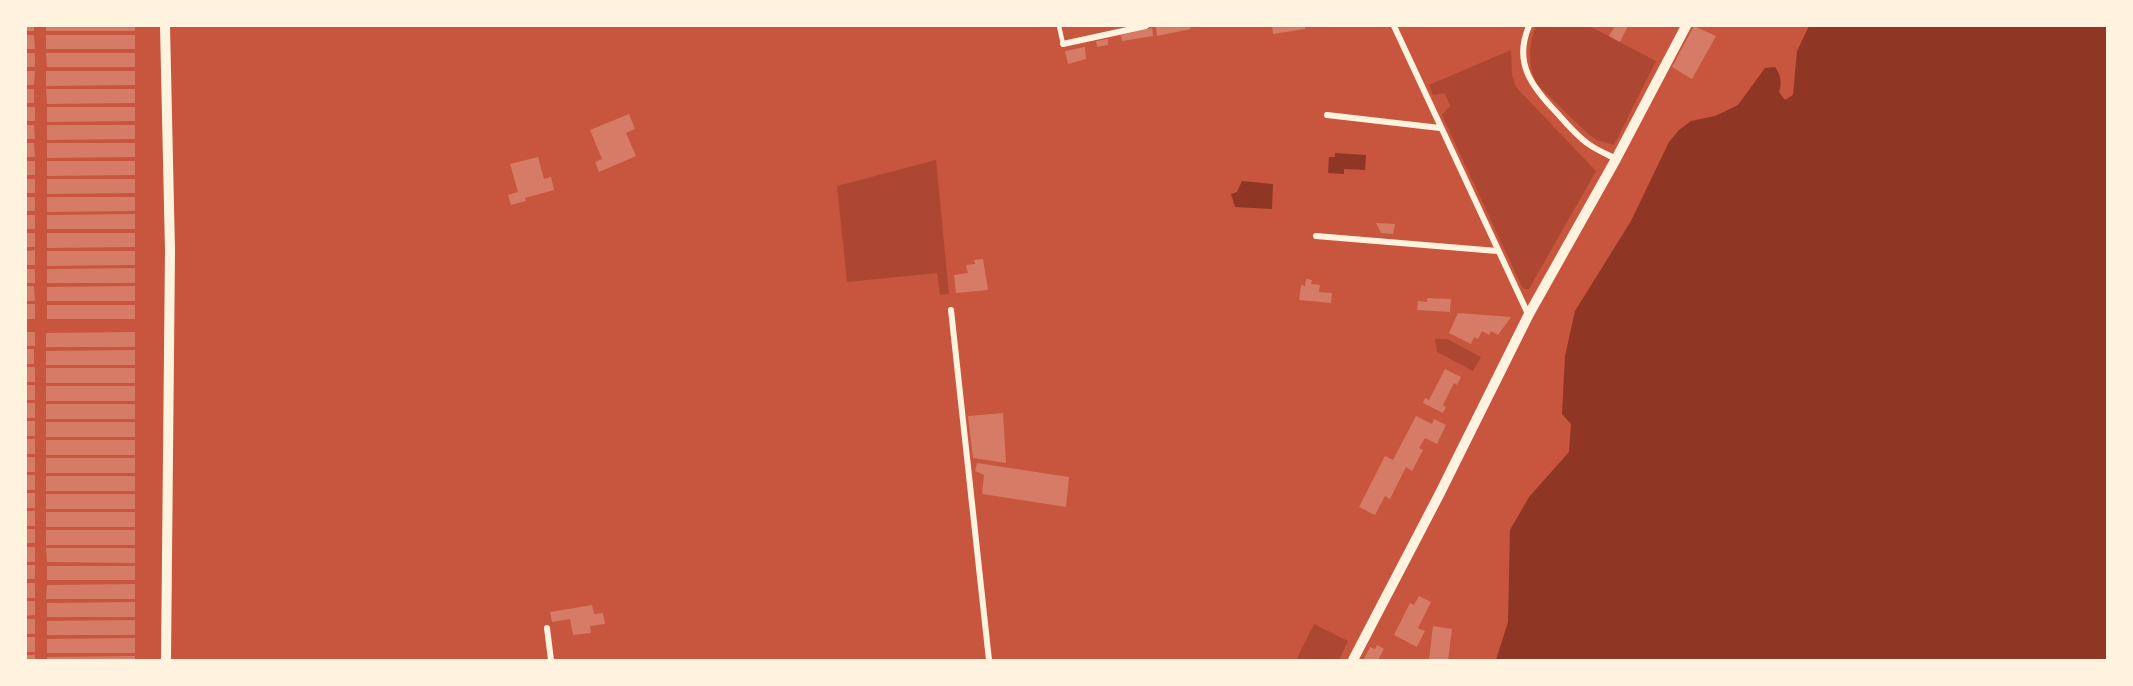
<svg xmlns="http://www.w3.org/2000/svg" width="2133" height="686" font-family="Signika,sans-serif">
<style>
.green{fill:#ae4732}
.water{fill:#8f3625}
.building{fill:#d67c66}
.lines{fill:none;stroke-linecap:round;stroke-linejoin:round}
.service{stroke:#fff3e0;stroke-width:4.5}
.minor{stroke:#fff3e0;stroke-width:6}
.tertiary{stroke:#fff3e0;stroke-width:10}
</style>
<rect width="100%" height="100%" fill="#c8553d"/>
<g class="green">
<path d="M1536 26H1589L1656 61 1614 145 1597 140 1589 135 1536 83C1528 64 1528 45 1536 26Z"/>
<polygon points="1511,50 1512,75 1516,87 1596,171 1529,289 1523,289 1442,115 1450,106 1445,93 1433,95 1429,85"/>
<polygon points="936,160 949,294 940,295 937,273 847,282 837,186"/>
<polygon points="1435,339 1447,339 1481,357 1473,371 1437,352"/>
<polygon points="1314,624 1348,641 1339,660 1296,660"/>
</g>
<g class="water">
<path d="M1809 26H2107V660H1496L1508 622 1510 530 1529 497 1569 452 1571 424 1562 414 1565 356 1575 311 1631 221 1669 142 1679 130 1691 121 1715 116 1738 105 1765 68 1775 67C1781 75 1782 82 1779 92L1785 100 1793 95 1797 51Z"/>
<polygon points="1335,153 1366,155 1365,170 1344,169 1344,174 1328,173 1329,157 1335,157"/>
<polygon points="1242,181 1273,184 1272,209 1235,207 1231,194 1237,192"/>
</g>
<g class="building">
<rect x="26" y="26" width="8" height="5"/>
<rect x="46" y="26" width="89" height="5"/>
<polygon points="1168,26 1168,27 1190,26 1191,29 1157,36 1156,27"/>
<polygon points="1272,26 1305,26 1305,29 1273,34"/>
<polygon points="1615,26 1628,26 1620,42 1609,36"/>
<polygon points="1694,26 1716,36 1692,79 1672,67"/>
<polygon points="1152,28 1153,36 1122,41 1121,35"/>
<polygon points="26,35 34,35 35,49 26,49"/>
<rect x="46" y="35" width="89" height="14"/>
<polygon points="1108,39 1108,45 1097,47 1096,41"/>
<polygon points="1085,47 1086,59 1068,64 1065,51"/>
<rect x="26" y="53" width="9" height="14"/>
<polygon points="46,53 135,53 135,67 47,67"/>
<polygon points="26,71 35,71 34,85 26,85"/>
<polygon points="46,71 135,71 135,85 46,86"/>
<rect x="26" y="89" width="8" height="14"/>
<polygon points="46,89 135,89 135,103 47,104"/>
<rect x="26" y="107" width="9" height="14"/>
<polygon points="47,107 135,107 135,121 47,122"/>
<polygon points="629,114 635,129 626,133 636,156 599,172 595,162 602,159 590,130"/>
<polygon points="26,125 34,125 35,139 26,139"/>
<polygon points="47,125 135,125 135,139 47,140"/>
<polygon points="26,143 34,143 35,157 26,157"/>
<polygon points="47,143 135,143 135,157 47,158"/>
<polygon points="538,157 544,179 551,177 554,190 525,198 526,201 511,205 508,195 518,192 510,164"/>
<rect x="26" y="161" width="9" height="14"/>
<polygon points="47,161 135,161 135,175 47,176"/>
<rect x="26" y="179" width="9" height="14"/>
<polygon points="47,179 135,179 135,193 47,194"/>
<rect x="26" y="197" width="9" height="14"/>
<polygon points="47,197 135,197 135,211 47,212"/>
<polygon points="135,214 135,229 47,229 47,215"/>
<rect x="26" y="215" width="9" height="14"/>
<polygon points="1376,223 1395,224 1393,234 1381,233"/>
<rect x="26" y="233" width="9" height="14"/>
<polygon points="47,233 135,233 135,247 47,248"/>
<polygon points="35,250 35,265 26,265 26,251"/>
<polygon points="47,251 135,251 135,265 47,266"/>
<polygon points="983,259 988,290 956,293 954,275 968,273 966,265 975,264 974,260"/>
<polygon points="135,268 135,283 47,283 47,269"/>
<rect x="26" y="269" width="9" height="14"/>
<polygon points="1306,279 1312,280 1311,284 1320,285 1319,292 1332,293 1331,303 1299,300 1301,285 1305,286"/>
<polygon points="26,286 34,286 35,301 26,301"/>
<polygon points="135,286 135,301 47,301 47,287"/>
<polygon points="1427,298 1451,299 1450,312 1417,310 1418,301 1427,302"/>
<rect x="26" y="304" width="9" height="15"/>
<rect x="47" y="305" width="88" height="14"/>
<polygon points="1458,313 1511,317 1498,335 1491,331 1489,335 1482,331 1478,339 1474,337 1471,344 1449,333"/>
<rect x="26" y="332" width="9" height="14"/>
<polygon points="135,332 135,347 46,347 46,333"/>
<rect x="26" y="349" width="8" height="15"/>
<polygon points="135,350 135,365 46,365 46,351"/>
<rect x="26" y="367" width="9" height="15"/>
<rect x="46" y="368" width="89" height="15"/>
<polygon points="1445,369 1461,377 1457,385 1454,383 1443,405 1446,407 1443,413 1423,403 1425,398 1429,400"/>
<rect x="26" y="385" width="9" height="15"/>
<rect x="46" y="386" width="89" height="15"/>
<rect x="26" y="403" width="9" height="15"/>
<rect x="46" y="404" width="89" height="15"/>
<polygon points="1003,413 1006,463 973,458 968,416"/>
<polygon points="1416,416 1432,424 1434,419 1446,425 1437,444 1425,438 1419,448 1423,450 1412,471 1406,467 1390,499 1385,496 1375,515 1359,507 1385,456 1393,460"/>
<rect x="26" y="421" width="9" height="15"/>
<rect x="46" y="422" width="89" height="15"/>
<rect x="26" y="439" width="9" height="15"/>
<rect x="46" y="440" width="89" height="15"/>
<rect x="26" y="457" width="9" height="15"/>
<rect x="46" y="458" width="89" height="15"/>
<polygon points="977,463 1069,477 1066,507 982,494 984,475 975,471"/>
<rect x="26" y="475" width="9" height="15"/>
<rect x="46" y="476" width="89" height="15"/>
<rect x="26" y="493" width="9" height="15"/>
<rect x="46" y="494" width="89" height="15"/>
<rect x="26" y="511" width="9" height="15"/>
<rect x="46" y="512" width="89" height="15"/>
<rect x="26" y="529" width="9" height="14"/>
<rect x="46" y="530" width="89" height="15"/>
<rect x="26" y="547" width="9" height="15"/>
<polygon points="46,548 135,548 135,563 47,562"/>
<rect x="26" y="565" width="9" height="14"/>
<rect x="47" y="566" width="88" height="14"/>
<rect x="26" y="583" width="9" height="15"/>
<polygon points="135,584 135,599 46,599 47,585"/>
<polygon points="1419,596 1431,602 1418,628 1425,631 1417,647 1394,635 1410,603 1414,605"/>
<polygon points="26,601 35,601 35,615 26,616"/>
<polygon points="135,602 135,617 47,617 47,603"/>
<polygon points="592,605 594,614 603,613 605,624 590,626 591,633 573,635 570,619 552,622 550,612"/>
<rect x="26" y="619" width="9" height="15"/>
<polygon points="135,620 135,635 47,635 47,621"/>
<polygon points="1433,626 1452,629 1448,660 1429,660"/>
<rect x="26" y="637" width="9" height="15"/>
<polygon points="135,638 135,653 47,653 47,639"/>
<polygon points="1377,645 1384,649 1378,660 1364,659 1370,647 1375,649"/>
<rect x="26" y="655" width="9" height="5"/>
<polygon points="135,656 135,660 47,660 47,657"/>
</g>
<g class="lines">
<polyline class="service" points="1059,26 1063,44"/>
<g class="minor">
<polyline points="1394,26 1528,314"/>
<path d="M1529 26C1513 63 1532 87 1557 113 1566 123 1576 135 1587 143 1596 150 1607 154 1616 159"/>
<polyline points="1063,44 1146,26"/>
<polyline points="1327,115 1440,128"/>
<polyline points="1316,236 1497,251"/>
<polyline points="951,310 989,660"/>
<polyline points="547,628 551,660"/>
</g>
<g class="tertiary">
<polyline points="165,26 170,250 166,660"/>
<polyline points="1353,660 1439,495 1529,314 1616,159 1686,26"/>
</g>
</g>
<rect width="2133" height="686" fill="none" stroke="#fff3e0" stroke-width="54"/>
</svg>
